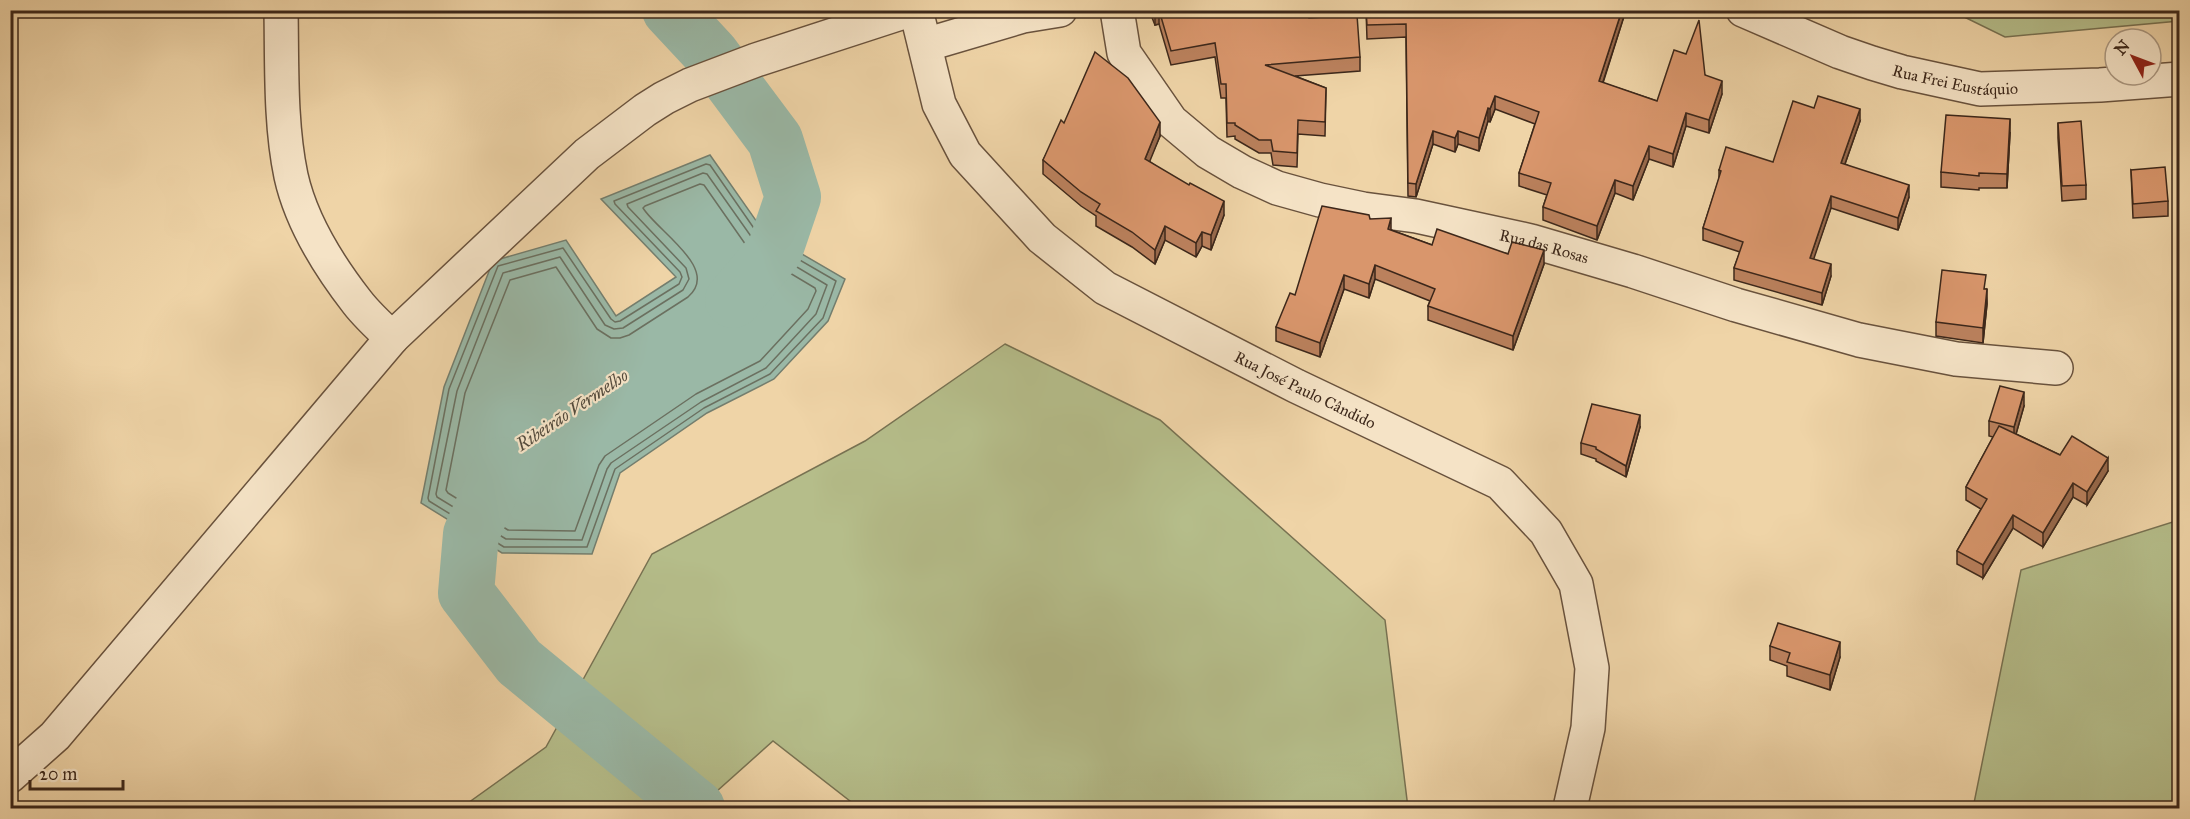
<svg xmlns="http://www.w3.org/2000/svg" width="2190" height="819" font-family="'IM FELL Great Primer',serif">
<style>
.green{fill:#b5bd8a;stroke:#787252;stroke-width:1.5}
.water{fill:#9ab8a6;stroke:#747e6e;stroke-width:1.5}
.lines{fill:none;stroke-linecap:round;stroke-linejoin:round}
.shore{stroke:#6b7060;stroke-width:1.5}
.river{stroke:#9ab8a6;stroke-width:56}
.minor-casing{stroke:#69523d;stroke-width:36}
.minor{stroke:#f5e3c6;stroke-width:33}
.wall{fill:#bb815d;stroke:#3c271a;stroke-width:1.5}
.shaded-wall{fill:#98694c;stroke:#3c271a;stroke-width:1.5}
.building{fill:#d9966c;stroke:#3c271a;stroke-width:1.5}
.labels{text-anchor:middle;stroke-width:4.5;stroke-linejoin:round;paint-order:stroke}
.street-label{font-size:16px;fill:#3c271a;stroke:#f5e3c6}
.water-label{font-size:18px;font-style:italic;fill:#544b3d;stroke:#f5e3c6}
</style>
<rect width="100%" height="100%" fill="#efd4a7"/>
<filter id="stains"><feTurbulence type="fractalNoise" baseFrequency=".00333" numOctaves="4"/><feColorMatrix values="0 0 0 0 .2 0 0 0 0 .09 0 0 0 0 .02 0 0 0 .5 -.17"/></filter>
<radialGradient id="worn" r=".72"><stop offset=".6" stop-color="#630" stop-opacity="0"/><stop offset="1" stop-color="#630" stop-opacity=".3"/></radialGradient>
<g class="green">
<polygon points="2179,10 2179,21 2005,37 1952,11"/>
<polygon points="1005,344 1160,420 1385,620 1408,808 859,808 773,741 698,808 461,808 546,747 652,554 865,441"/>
<polygon points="2179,520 2179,808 1973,808 2021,570"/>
</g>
<polygon class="water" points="710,155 764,232 845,279 828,321 774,379 707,413 620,473 592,554 502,553 421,503 444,387 493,261 566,240 616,316 676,277 601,199"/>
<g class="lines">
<g class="shore">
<polygon points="706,164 710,165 760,237 836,281 823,318 770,374 704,408 615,469 587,547 504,547 429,501 428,498 449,389 498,266 563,248 611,319 615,322 620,321 679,284 682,277 680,272 615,204 614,201"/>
<polygon points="703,173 707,174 755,242 827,285 816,314 766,368 701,402 611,463 607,469 582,540 506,539 437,497 436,494 457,391 503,273 560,257 605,325 614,329 623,328 683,290 689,279 686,268 628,207 627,204"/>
<path d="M700 184 704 185 748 248 815 288 816 291 808 309 760 361 696 394 605 456 599 465 575 531 508 530 448 493 446 490 465 393 510 280 556 267 597 329 611 338H620L629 335 688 297C721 269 657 231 643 208L645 206Z"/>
</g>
<g class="river">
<polyline points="670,10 711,54 775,140 793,197 775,250 733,300"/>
<polyline points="502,465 471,534 466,593 519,662 697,808"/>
</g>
<defs>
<g id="minor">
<path d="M281 10C282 64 280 124 291 176 301 221 329 266 357 302 367 315 380 327 392 338"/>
<path id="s1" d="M916 10 939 104 965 154 1042 238 1105 288 1296 386 1500 483 1546 532 1576 584 1592 668 1588 728 1570 808"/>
<path id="s2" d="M1117 10 1124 53 1171 121 1208 152 1242 172 1277 188 1320 200 1363 209 1416 216 1531 241 1633 271 1736 305 1859 340 1956 359 2056 368"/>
<path id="s3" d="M1743 10 1840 52 1872 63 1902 72 1980 89 2100 85 2180 79"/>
<polyline points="925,45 1023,16 1060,10"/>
<polyline points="10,776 55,736 392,338 587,154 645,110 664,98 690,85 756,60 910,10"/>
</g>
</defs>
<use href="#minor" class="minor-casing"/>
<use href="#minor" class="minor"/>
</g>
<g class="wall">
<polygon points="1149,10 1308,10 1309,18 1360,57 1360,71 1295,76 1326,88 1325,136 1298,134 1297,167 1273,165 1271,153 1259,153 1235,139 1235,136 1227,137 1226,98 1221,98 1215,57 1171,65 1159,24 1155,25"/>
<polygon points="1366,10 1626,10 1603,83 1657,101 1705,75 1722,94 1709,133 1686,126 1673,167 1649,159 1633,200 1615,193 1597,240 1543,220 1543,207 1547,195 1519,186 1519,173 1535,124 1495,109 1490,122 1488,121 1479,151 1458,144 1455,152 1433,144 1416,197 1408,196 1406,37 1367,39"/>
<polygon points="1860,121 1845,164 1909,197 1898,230 1831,208 1813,259 1831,276 1822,305 1734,280 1734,268 1740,252 1703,240 1703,228 1719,179 1719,170 1773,162"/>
<polygon points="1064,123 1160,136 1149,161 1224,215 1211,250 1202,246 1196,257 1165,240 1155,264 1132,247 1096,226 1096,216 1081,206 1043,174 1043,160"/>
<polygon points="2058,123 2086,185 2086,199 2062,201 2058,138"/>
<polygon points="2010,133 2007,188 1979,188 1979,190 1941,187 1941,172"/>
<polygon points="2131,170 2168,201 2168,216 2133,218"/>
<polygon points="1370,219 1391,230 1432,245 1508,254 1544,264 1513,350 1428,320 1428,306 1430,301 1375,279 1369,298 1344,289 1320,357 1276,341 1276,327 1295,295"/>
<polygon points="1986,289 1987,304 1983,343 1936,336 1936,322"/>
<polygon points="2024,406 2016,434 2060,455 2108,471 2087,505 2073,497 2043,547 2013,528 1983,578 1957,564 1957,551 1981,509 1966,500 1966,487 1993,437 1989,436 1989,421"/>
<polygon points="1640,427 1626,477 1596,461 1596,459 1581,454 1581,443"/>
<polygon points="1770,646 1840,657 1830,690 1787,676 1787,666 1770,660"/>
</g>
<g class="shaded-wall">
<polygon points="1159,10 1159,24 1155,25 1155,11"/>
<polygon points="1622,10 1626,10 1599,94 1599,81"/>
<polygon points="1722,81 1722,94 1709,133 1709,120"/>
<polygon points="1495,96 1495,109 1490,122 1490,109"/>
<polygon points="1488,108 1488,121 1479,151 1479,138"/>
<polygon points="1860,109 1860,121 1841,175 1841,163"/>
<polygon points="1686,113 1686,126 1673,167 1673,154"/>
<polygon points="2010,119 2010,133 2007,188 2007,174"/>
<polygon points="1160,122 1160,136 1145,173 1145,159"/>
<polygon points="1433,131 1433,144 1416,197 1416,184"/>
<polygon points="1458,131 1458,144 1455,152 1455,138"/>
<polygon points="1649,146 1649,159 1633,200 1633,186"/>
<polygon points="1615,180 1615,193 1597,240 1597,226"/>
<polygon points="1909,185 1909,197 1898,230 1898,218"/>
<polygon points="1831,196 1831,208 1810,270 1810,258"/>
<polygon points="1224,201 1224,215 1211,250 1211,235"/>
<polygon points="1391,218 1391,232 1388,229"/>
<polygon points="1165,226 1165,240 1155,264 1155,250"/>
<polygon points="1202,232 1202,246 1196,257 1196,243"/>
<polygon points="1544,250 1544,264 1513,350 1513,336"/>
<polygon points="1831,264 1831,276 1822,305 1822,293"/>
<polygon points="1375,265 1375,279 1369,298 1369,284"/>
<polygon points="1344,275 1344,289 1320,357 1320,343"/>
<polygon points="1987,289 1987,304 1983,343 1983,328"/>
<polygon points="2024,392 2024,406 2014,441 2014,427"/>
<polygon points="1640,415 1640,427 1626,477 1626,466"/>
<polygon points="2108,458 2108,471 2087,505 2087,492"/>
<polygon points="2073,483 2073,497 2043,547 2043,533"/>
<polygon points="2013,515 2013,528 1983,578 1983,565"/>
<polygon points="1840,642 1840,657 1830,690 1830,675"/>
</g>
<g class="building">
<polygon points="1159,10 1308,10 1309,18 1357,15 1360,57 1265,65 1326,88 1325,122 1298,120 1297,153 1273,151 1271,140 1259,140 1235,125 1235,123 1227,123 1226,84 1221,84 1215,43 1171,51"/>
<polygon points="1366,10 1622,10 1599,81 1657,101 1674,50 1686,54 1699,20 1705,75 1722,81 1709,120 1686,113 1673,154 1649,146 1633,186 1615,180 1597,226 1543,207 1551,183 1519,173 1539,112 1495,96 1490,109 1488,108 1479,138 1458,131 1455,138 1433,131 1416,184 1408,183 1406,24 1367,25"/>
<polygon points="1095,52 1128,78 1160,122 1145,159 1189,185 1190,183 1224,201 1211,235 1202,232 1196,243 1165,226 1155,250 1132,232 1096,211 1100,204 1081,192 1043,160 1061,120 1064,123"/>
<polygon points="1818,96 1860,109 1841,163 1909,185 1898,218 1831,196 1810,258 1831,264 1822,293 1734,268 1743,242 1703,228 1721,171 1719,170 1726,147 1773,162 1793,101 1814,108"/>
<polygon points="1946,115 2010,119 2007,174 1979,173 1979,176 1941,172"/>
<polygon points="2081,121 2086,185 2062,186 2058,123"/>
<polygon points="2165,167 2168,201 2133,204 2131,170"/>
<polygon points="1322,206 1369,215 1370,219 1391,218 1388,229 1432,245 1437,229 1508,254 1512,242 1544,250 1513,336 1428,306 1435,289 1375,265 1369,284 1344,275 1320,343 1276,327 1290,293 1295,295"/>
<polygon points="1942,270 1986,275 1984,289 1987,289 1983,328 1936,322"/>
<polygon points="2000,386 2024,392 2014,427 1989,421"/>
<polygon points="1592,404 1640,415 1626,466 1596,449 1596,447 1581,443"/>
<polygon points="1999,426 2060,455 2072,436 2108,458 2087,492 2073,483 2043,533 2013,515 1983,565 1957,551 1987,499 1966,487"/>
<polygon points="1778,623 1840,642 1830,675 1787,662 1790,653 1770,646"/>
</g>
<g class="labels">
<g class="street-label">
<text dy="6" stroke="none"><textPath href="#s3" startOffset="225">Rua Frei Eustáquio</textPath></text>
<text dy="6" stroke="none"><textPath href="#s2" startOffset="526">Rua das Rosas</textPath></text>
<text dy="6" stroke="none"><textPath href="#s1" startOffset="572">Rua José Paulo Cândido</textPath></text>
</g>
<g class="water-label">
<text transform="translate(572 410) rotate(-34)" y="6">Ribeirão Vermelho</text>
</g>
</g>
<rect width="2190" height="819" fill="none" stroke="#efd4a7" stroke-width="36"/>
<rect x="12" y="12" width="2166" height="795" fill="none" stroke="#3c271a" stroke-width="3"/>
<rect x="18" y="18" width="2154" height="783" fill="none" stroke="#3c271a" stroke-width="1.5"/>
<g transform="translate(2133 57) rotate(311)"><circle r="28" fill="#f5e3c6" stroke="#ab9881" stroke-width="1.5"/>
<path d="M0-4.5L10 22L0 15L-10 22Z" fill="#8f2418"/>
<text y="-9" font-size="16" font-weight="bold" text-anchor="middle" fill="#3c271a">N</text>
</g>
<path d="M30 780v9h93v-9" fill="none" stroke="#3c271a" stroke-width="3"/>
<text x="39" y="780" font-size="18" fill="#3c271a" stroke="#f5e3c6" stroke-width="4.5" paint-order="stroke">20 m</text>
<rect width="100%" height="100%" filter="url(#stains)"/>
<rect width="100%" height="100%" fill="url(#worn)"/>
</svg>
